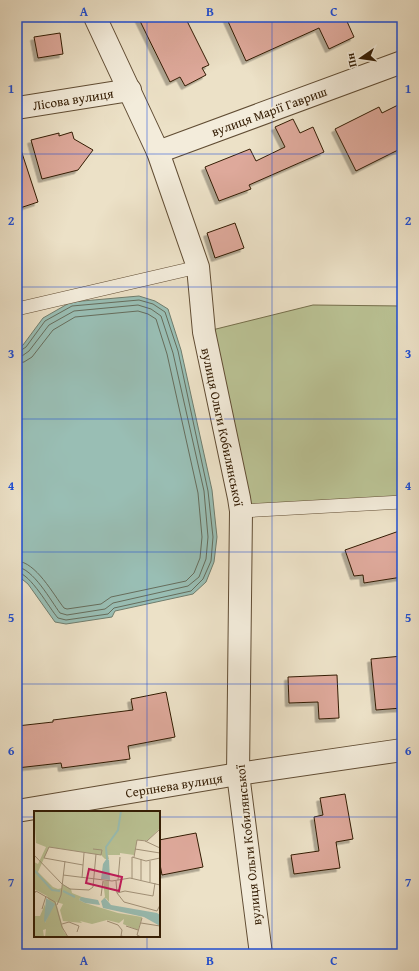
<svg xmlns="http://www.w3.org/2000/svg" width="419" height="971" font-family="'Gentium Book Plus',serif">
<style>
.green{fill:#bac294;stroke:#766f4c}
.water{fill:#99beb4;stroke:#707d6d}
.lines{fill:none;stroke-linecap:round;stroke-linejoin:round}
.shore{stroke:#666d5c;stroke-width:1}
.building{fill:#dea99b;stroke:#331c03;filter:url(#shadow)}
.lane-casing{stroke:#614d34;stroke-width:14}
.street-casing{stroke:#614d34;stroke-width:24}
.lane{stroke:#f3ecdb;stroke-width:13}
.street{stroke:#f3ecdb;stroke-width:22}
.grid{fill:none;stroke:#1d4ed8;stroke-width:1;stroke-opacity:0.55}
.labels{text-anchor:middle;stroke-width:3.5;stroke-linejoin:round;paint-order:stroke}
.street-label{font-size:13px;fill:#331c03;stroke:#f3ecdb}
.inset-river{fill:none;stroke:#99beb4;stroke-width:2}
.inset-road{fill:none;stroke:#a29279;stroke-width:1}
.view{fill:#c2185b;fill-opacity:0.15;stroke:#c2185b;stroke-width:2}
.inset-edge{fill:none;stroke:#331c03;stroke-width:2}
.neatline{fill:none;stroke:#1d4ed8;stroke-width:1.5}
.grid-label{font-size:13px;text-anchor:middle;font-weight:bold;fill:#1d4ed8}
</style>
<defs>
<filter id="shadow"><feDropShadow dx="-3.5" dy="3.5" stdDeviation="0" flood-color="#0004"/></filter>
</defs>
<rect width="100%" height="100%" fill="#ece1c7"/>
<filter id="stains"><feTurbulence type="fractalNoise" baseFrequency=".005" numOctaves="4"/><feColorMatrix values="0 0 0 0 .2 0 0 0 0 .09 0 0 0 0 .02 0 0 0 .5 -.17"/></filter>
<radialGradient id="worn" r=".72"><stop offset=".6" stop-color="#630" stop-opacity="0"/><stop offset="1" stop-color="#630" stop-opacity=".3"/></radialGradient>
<polygon class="green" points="313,305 402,306 402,502 241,511 204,332"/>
<polygon class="water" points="139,296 155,301 168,309 181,350 212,490 217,537 214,562 206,582 193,594 115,611 112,617 66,624 55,622 28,584 17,575 17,349 23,345 43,318 71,302"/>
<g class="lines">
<g class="shore">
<path d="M17 352 20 351 26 347 45 321 72 306 139 300 153 304 165 312 178 351 208 491 213 537 211 561 203 579 191 591 114 608 108 614 66 620 58 618C49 608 31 574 17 572"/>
<path d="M17 357 22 356 29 351 49 325 74 311 138 305 151 309 161 316 173 353 204 491 208 537 206 559 199 577 188 586 113 603 105 609 67 615 60 613C51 601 33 568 17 567"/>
<path d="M17 363 24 362 32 357 53 330 75 317 138 311 148 314 156 319 167 354 198 493 202 537 200 558 194 573 186 581 111 597 101 604 67 609 64 608C53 594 36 562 17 561"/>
</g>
</g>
<g class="building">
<polygon points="138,17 185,17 209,65 202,68 206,75 185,86 180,77 170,82"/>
<polygon points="226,17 345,17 354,37 329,49 319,28 246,61"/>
<polygon points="60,33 63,54 38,58 34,37"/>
<polygon points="402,103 402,148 356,171 335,129 379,107 382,113"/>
<polygon points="293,119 300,133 313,127 324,152 249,185 251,189 219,201 205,167 250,149 256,161 285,147 275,127"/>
<polygon points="72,132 74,139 93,150 78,170 42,179 31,140 59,133 59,136"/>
<polygon points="21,150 38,202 17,209 17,151"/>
<polygon points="235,223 244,248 215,258 207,233"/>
<polygon points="402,530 402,577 364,583 363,575 354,576 345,550"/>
<polygon points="402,656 402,708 376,710 371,659"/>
<polygon points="337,675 339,718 319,719 318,702 289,703 288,677"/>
<polygon points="166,692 175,737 128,746 130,759 62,768 61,763 17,768 17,726 53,722 53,720 133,710 131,699"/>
<polygon points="345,794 353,839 336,842 340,868 294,874 291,855 319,851 314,817 323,815 320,798"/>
<polygon points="196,833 203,867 162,875 159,859 159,840"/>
</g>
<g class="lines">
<defs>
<g id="lane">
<polyline points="17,309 198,267"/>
<polyline points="241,511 402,502"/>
</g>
<g id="street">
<polyline points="95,17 158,152 198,267 204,332 239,498 241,511 238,774 261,954"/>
<polyline points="17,108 130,90"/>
<polyline points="158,152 402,62"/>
<polyline points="17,811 238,774 402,750"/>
</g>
</defs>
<use href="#lane" class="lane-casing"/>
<use href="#street" class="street-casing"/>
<use href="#lane" class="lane"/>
<use href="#street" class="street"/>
</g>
<path class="grid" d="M147 17V812M272 17V954M17 154H402M17 287H402M17 419H402M17 552H402M17 684H402M17 817H35M159 817H402M147 936V954"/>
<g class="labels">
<g class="street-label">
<text transform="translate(73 99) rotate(-9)" y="5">Лісова вулиця</text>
<text transform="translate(269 111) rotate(-20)" y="5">вулиця Марії Гавриш</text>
<text transform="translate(223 427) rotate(78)" y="5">вулиця Ольги Кобилянської</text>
<text transform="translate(174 785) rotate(-9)" y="5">Серпнева вулиця</text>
<text transform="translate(248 845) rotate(-96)" y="5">вулиця Ольги Кобилянської</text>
</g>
</g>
<g transform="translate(34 811)">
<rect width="126" height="126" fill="#ece1c7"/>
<path d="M0 0H126V17L114 29H103L100 44 86 42V44H74L75 48H71L67 44 15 36 4 61 19 76 24 78 28 77V73L37 78 38 82 53 88 46 87 45 89 51 92 84 102 108 106 104 119 89 113 90 108 85 112 73 109 58 113 46 110 48 112 29 110 26 99 29 93 22 91 30 121 34 126H11L12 118 9 119 10 126H0V105H6L11 93V112L18 97 13 85 0 78V51L4 53 12 36 2 32ZM69 70H75V91L72 87 68 89 71 86Z" fill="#bac294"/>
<path d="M73 47 75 49 76 69 67 68 69 53ZM47 86 64 89 66 94 51 92 45 89ZM12 87 21 93 11 112 10 109ZM71 87 77 94 123 102 126 104V115L110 106 69 97 67 90Z" fill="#99beb4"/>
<path class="inset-river" d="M73 48 72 36 84 19 87 0M0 59 18 79 26 80M29 80 41 86"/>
<path class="inset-road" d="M111 30 126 37M101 38 126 42M0 44 28 73 36 78 55 79 59 76 62 43M100 46 103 29 113 30 126 18M116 50V71M49 54 10 47 15 36 67 44 68 39 59 38M29 64 78 70 96 67 126 74M48 67 50 42M98 68V46L112 50 126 47M84 69 86 46M107 69V48M82 70 83 82 90 91 123 100 126 94M83 82 91 80 119 85 121 72M0 83 2 80 21 91 28 116 34 126M67 85 69 70M23 94 27 84 31 50M8 98 12 85M73 110 84 114 88 119 87 125 92 126M107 112 126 115M28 113 35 111 45 115 43 121M92 115 104 119M107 126 103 124 108 107"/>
<path class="view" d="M55 58 88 66 85 80 52 72Z"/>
<rect width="126" height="126" class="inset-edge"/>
</g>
<rect width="419" height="971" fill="none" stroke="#ece1c7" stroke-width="44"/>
<g transform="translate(361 58) rotate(257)" stroke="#f3ecdb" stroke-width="3" paint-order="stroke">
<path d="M0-3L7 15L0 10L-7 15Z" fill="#331c03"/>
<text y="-6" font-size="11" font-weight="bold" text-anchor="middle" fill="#331c03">Пн</text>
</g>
<rect x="22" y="22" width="375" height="927" class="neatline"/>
<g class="grid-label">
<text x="84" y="16">A</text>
<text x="210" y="16">B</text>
<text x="334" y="16">C</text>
<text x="11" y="93">1</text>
<text x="408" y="93">1</text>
<text x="11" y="225">2</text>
<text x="408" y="225">2</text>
<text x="11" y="358">3</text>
<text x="408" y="358">3</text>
<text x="11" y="490">4</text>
<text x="408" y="490">4</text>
<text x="11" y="622">5</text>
<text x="408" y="622">5</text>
<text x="11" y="755">6</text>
<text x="408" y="755">6</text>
<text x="11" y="887">7</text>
<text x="408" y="887">7</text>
<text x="84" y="965">A</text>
<text x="210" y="965">B</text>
<text x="334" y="965">C</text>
</g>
<rect width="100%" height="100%" filter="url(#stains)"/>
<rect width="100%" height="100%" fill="url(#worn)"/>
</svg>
